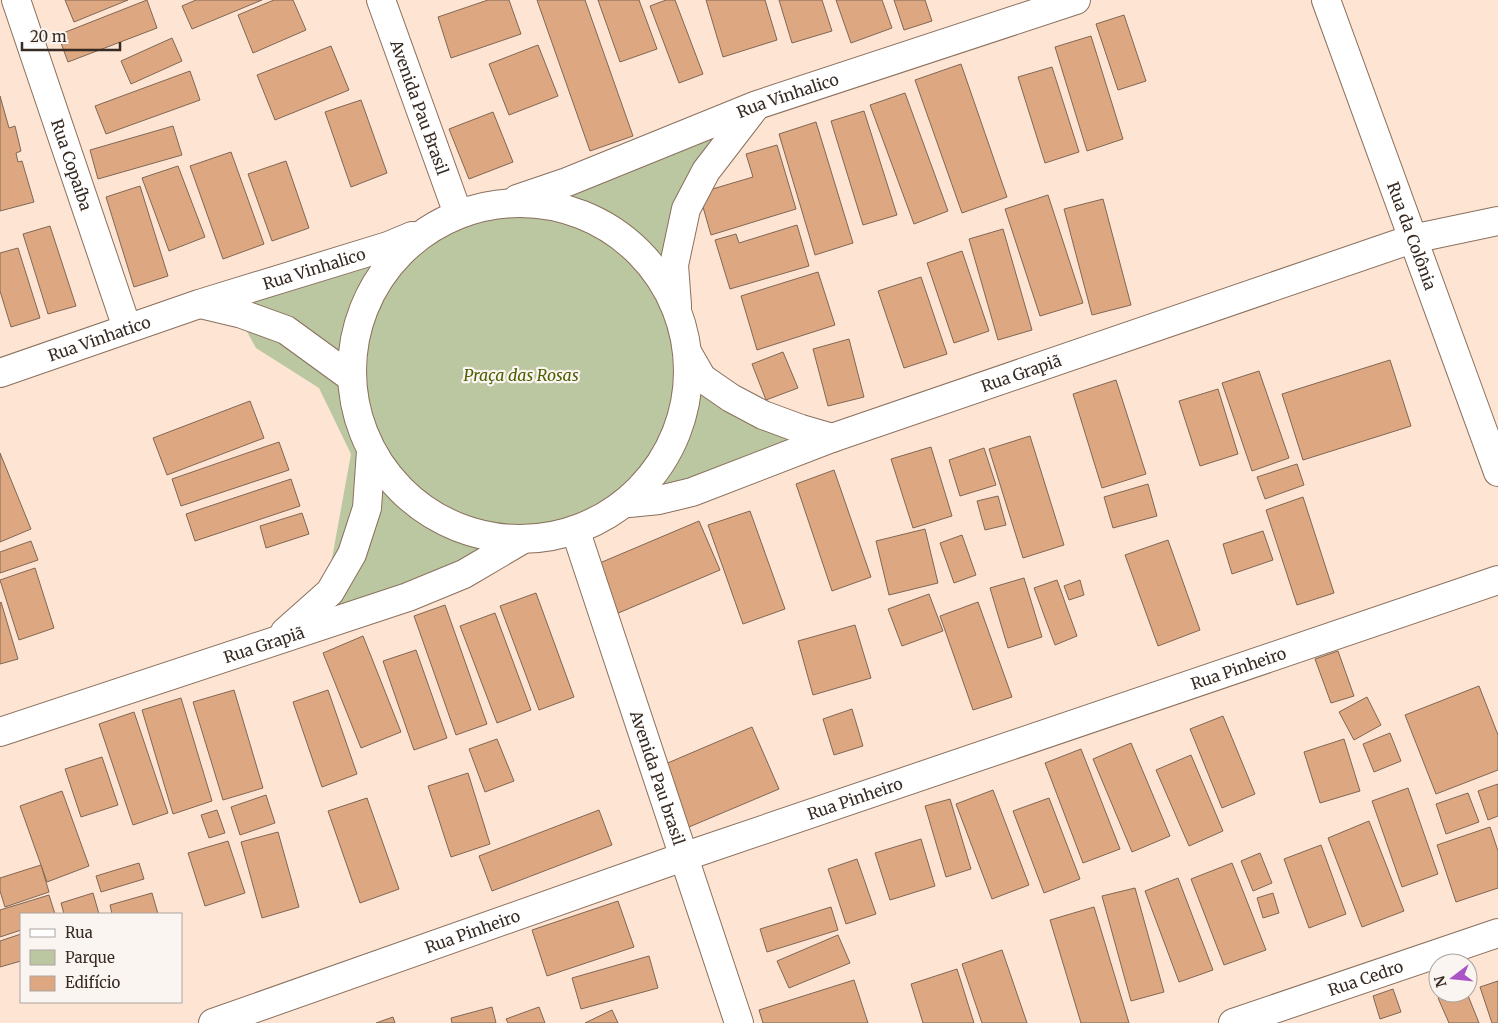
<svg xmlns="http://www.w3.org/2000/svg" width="1498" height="1023" font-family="Merriweather,serif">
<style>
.green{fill:#bac7a1}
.building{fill:#dca781;stroke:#816754}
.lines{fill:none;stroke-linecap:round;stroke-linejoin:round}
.minor-casing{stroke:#8a705d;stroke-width:30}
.secondary-casing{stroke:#8a705d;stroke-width:30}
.minor{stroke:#fff;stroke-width:28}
.secondary{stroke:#fff;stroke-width:28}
.labels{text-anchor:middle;stroke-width:4.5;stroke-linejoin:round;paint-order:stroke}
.street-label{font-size:16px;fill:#372b23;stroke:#fbf5f1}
.park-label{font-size:16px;font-style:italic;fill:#4c6001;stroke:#fbf5f1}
</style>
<rect width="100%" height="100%" fill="#fde4d3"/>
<polygon class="green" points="729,120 699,193 680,278 693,350 805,445 337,609 329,575 351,454 319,388 256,348 230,301"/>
<g class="building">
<polygon points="65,0 128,0 74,22"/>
<polygon points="147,0 157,28 68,62 58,35"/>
<polygon points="196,0 262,0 192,29 182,6"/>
<polygon points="274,0 293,0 306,30 253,53 238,15"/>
<polygon points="488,0 509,0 521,34 451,58 438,17"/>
<polygon points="537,0 585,0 633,136 590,151"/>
<polygon points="598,0 639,0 657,49 620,62"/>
<polygon points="666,0 675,0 703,74 679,83 650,6"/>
<polygon points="706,0 765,0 777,40 723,57"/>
<polygon points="779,0 822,0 832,31 792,43"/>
<polygon points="836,0 882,0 892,28 851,43"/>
<polygon points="894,0 925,0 932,21 904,30"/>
<polygon points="1124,15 1146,81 1118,90 1096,24"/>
<polygon points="1091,36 1123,139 1087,151 1055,47"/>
<polygon points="172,38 182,61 131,84 121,61"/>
<polygon points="538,45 558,96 509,115 489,64"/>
<polygon points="331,46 349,90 275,120 257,75"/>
<polygon points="961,64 1007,197 962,213 915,80"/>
<polygon points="1052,67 1079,152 1045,163 1018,77"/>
<polygon points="190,71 200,100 106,134 95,106"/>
<polygon points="905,93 948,211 914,224 870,105"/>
<polygon points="0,96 9,128 15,126 21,151 16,153 18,162 22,161 34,202 0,211"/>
<polygon points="361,100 387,173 351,187 325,112"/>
<polygon points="864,111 897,215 863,225 831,121"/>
<polygon points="493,112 513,162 469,179 449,129"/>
<polygon points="816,122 853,243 815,255 779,134"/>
<polygon points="173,126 182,155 98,179 90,150"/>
<polygon points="777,145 796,209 711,235 699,193 753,177 746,154"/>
<polygon points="231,152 264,244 223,259 190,166"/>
<polygon points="286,161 309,228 272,241 248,174"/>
<polygon points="178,166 205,237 169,251 142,178"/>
<polygon points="140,186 168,276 134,287 106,197"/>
<polygon points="1048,195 1083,303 1040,316 1005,209"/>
<polygon points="1103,199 1131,305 1092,315 1064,209"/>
<polygon points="797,225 809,266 730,289 715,240 736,234 739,243"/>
<polygon points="50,226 76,306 48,314 23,234"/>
<polygon points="1003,229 1032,330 998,340 969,239"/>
<polygon points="18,248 40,318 11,327 0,291 0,253"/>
<polygon points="962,251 989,331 954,343 927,263"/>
<polygon points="818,272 835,325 757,350 741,296"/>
<polygon points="921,277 947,354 904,368 878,291"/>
<polygon points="849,339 864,397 828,406 813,349"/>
<polygon points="783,352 798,388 766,400 752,364"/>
<polygon points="1390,360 1411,426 1303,460 1282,394"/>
<polygon points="1259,371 1289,458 1252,471 1222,383"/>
<polygon points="1116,380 1146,474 1102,488 1073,394"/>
<polygon points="1218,389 1238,454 1200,466 1179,401"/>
<polygon points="250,401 264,438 167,475 153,438"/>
<polygon points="1030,436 1064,545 1023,558 989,449"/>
<polygon points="279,442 289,470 181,506 172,479"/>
<polygon points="931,447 952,516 913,528 891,459"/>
<polygon points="984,448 996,485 960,496 949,460"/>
<polygon points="0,453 31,529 0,542"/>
<polygon points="1297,464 1304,485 1265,499 1257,477"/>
<polygon points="834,470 871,577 832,591 796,484"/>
<polygon points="291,479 300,506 195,541 186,514"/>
<polygon points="1148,484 1157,516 1113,528 1104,497"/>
<polygon points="998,496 1006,525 985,530 977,501"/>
<polygon points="1303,497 1334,593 1297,605 1266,510"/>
<polygon points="750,511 785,609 743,624 708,525"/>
<polygon points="302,513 309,534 266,548 260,526"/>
<polygon points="699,521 720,570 616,614 595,565"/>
<polygon points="925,529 938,583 889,595 876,541"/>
<polygon points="1263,531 1273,560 1232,574 1223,544"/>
<polygon points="962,535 976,575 954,583 940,543"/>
<polygon points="1168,540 1200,630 1158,646 1125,555"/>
<polygon points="31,541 38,560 0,573 0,552"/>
<polygon points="35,568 54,628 19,640 0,580"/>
<polygon points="1024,578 1042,637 1008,648 990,588"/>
<polygon points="1057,580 1077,636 1055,645 1034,588"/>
<polygon points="1080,580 1084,595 1069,600 1064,586"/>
<polygon points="536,593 574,697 539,710 500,606"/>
<polygon points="929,594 943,631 902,646 888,609"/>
<polygon points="1,602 18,659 0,664 0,603"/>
<polygon points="978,602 1012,697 973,710 940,616"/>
<polygon points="445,605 487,724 456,735 414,616"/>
<polygon points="495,613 531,710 497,723 460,626"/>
<polygon points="855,625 871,678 813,695 798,641"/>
<polygon points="363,636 401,732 361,748 323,653"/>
<polygon points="416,650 447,738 414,750 383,661"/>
<polygon points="1338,651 1354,696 1331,703 1315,659"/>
<polygon points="1479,686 1498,735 1498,770 1436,794 1405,715"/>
<polygon points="234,690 263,788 223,800 193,702"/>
<polygon points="328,690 357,774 322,787 293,702"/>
<polygon points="1367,697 1381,725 1354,740 1339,712"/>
<polygon points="181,698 212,801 173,814 142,710"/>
<polygon points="852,709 863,746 834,755 823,719"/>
<polygon points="134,712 168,813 133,825 99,724"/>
<polygon points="1223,716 1255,794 1222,808 1190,729"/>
<polygon points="752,727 779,789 689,827 663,765"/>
<polygon points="1390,733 1401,761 1374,772 1363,744"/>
<polygon points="497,739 514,781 485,792 469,749"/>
<polygon points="1344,739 1360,791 1320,803 1304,752"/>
<polygon points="1131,743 1170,836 1132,852 1093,759"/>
<polygon points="1081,749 1120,849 1083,863 1045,763"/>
<polygon points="1191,755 1223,831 1189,846 1156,770"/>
<polygon points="102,757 118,805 81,817 65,769"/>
<polygon points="468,773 490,844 451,857 428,786"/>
<polygon points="1498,784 1498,816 1488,820 1478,791"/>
<polygon points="1408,788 1438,874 1402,887 1372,801"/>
<polygon points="993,790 1029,885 992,899 956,804"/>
<polygon points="62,791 89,866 47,882 20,806"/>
<polygon points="1468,793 1479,822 1446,834 1436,804"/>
<polygon points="266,795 275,823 240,835 231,807"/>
<polygon points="367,798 399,889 360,903 328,811"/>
<polygon points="1049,798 1080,879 1044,893 1013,811"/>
<polygon points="950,799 971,869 946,877 925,806"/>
<polygon points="217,810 225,833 209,838 201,815"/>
<polygon points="599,810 612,845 492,891 479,856"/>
<polygon points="1369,821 1404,911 1362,927 1328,838"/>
<polygon points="1490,827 1498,851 1498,888 1456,902 1437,845"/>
<polygon points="278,832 299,907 262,918 241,842"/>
<polygon points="921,839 935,886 890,900 875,853"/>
<polygon points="228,841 245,893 205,906 188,853"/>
<polygon points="1321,845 1346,914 1309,928 1284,859"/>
<polygon points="1260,853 1272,883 1253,891 1241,861"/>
<polygon points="857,859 876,914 846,924 828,869"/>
<polygon points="139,863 144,879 101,892 96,876"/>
<polygon points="1232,863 1266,950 1224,965 1191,879"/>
<polygon points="41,865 49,892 5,907 0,891 0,878"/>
<polygon points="1178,878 1213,970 1179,982 1145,891"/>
<polygon points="1135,888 1164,992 1131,1001 1102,896"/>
<polygon points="93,893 99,914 64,914 61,903"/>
<polygon points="152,893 158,914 112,914 110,905"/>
<polygon points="1273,893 1279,913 1263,918 1257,898"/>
<polygon points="49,895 55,914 21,914 21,930 0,937 0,910"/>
<polygon points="618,901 634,947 547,976 532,930"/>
<polygon points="831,907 838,930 767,952 760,929"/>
<polygon points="1094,907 1129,1023 1081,1023 1050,920"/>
<polygon points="21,934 21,961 0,967 0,941"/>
<polygon points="838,935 850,963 789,988 777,961"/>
<polygon points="1002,950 1027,1023 982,1023 962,964"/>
<polygon points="649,956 658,988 581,1009 572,978"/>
<polygon points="957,969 974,1023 923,1023 911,984"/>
<polygon points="854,980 868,1023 763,1023 759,1010"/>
<polygon points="1498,981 1498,1023 1492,1023 1480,987"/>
<polygon points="1393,989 1401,1012 1380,1019 1373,996"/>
<polygon points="1450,993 1467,993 1479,1023 1449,1023 1438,998"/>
<polygon points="492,1007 496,1023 452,1023 451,1018"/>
<polygon points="539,1007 545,1023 508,1023 506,1019"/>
<polygon points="612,1010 618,1023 585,1023"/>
<polygon points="393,1017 395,1023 376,1023"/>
</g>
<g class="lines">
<defs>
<g id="minor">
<path id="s1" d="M16 0 127 328"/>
<path id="s2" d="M381 0 458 214"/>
<path id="s3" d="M517 199 567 182 757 105 1076 0"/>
<circle cx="520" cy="371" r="168"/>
<polyline points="200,304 242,314 286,330 352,378"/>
<polyline points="677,305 674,265 686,209 706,171 756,106"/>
<polyline points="687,352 702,378 731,398 763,415 801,429 832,438"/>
<path id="s4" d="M0 373 199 304 388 246 412 236"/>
<path id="s5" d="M629 503 659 500 692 492 832 438 1412 239 1498 221"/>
<path id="s6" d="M576 532 739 1023"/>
<polyline points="285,632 330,592 352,554 367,508 371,451"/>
<path id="s7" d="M0 732 408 597 464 574 520 541"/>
<path id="s8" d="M213 1023 683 857 1498 580"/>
<path id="s9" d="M1233 1023 1498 933"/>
</g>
<g id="secondary">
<path id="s10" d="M1326 0 1498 472"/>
</g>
</defs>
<use href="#minor" class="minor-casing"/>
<use href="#secondary" class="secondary-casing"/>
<use href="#minor" class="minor"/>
<use href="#secondary" class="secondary"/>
</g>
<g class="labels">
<g class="street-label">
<text dy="6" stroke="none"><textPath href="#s3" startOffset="290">Rua Vinhalico</textPath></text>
<text dy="6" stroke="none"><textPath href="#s2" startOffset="114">Avenida Pau Brasil</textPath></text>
<text dy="6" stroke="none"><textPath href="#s1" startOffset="174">Rua Copaíba</textPath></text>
<text dy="6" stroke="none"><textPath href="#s10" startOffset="251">Rua da Colônia</textPath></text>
<text dy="6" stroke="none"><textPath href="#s4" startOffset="331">Rua Vinhalico</textPath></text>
<text dy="6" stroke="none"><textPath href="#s4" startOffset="105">Rua Vinhatico</textPath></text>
<text dy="6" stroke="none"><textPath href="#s5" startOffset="414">Rua Grapiã</textPath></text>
<text dy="6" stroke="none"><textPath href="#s7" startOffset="278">Rua Grapiã</textPath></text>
<text dy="6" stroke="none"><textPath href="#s8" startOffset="1085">Rua Pinheiro</textPath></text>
<text dy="6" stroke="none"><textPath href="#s6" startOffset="259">Avenida Pau brasil</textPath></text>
<text dy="6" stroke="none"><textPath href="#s8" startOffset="680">Rua Pinheiro</textPath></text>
<text dy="6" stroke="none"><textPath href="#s8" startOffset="275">Rua Pinheiro</textPath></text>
<text dy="6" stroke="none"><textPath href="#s9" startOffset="140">Rua Cedro</textPath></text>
</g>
<g class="park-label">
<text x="521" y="381">Praça das Rosas</text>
</g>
</g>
<rect x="20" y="913" width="162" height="90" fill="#fbf5f1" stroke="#ada49f"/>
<rect x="30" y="929" width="25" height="8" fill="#ffffff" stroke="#ada49f"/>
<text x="65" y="938" font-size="15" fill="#372b23">Rua</text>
<rect x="30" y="950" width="25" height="15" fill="#bac7a1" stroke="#ada49f"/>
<text x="65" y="963" font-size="15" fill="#372b23">Parque</text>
<rect x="30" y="976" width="25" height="15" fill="#dca781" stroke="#ada49f"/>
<text x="65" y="988" font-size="15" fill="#372b23">Edifício</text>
<g transform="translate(1453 978) rotate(254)"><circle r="24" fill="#fbf5f1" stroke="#ada49f"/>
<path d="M0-4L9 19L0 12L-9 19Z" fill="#a955c5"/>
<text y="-8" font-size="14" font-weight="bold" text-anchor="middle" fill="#372b23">N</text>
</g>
<path d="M22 42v8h98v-8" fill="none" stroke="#372b23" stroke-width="2.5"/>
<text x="30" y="42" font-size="15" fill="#372b23" stroke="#fbf5f1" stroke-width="4" paint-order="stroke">20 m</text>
</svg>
